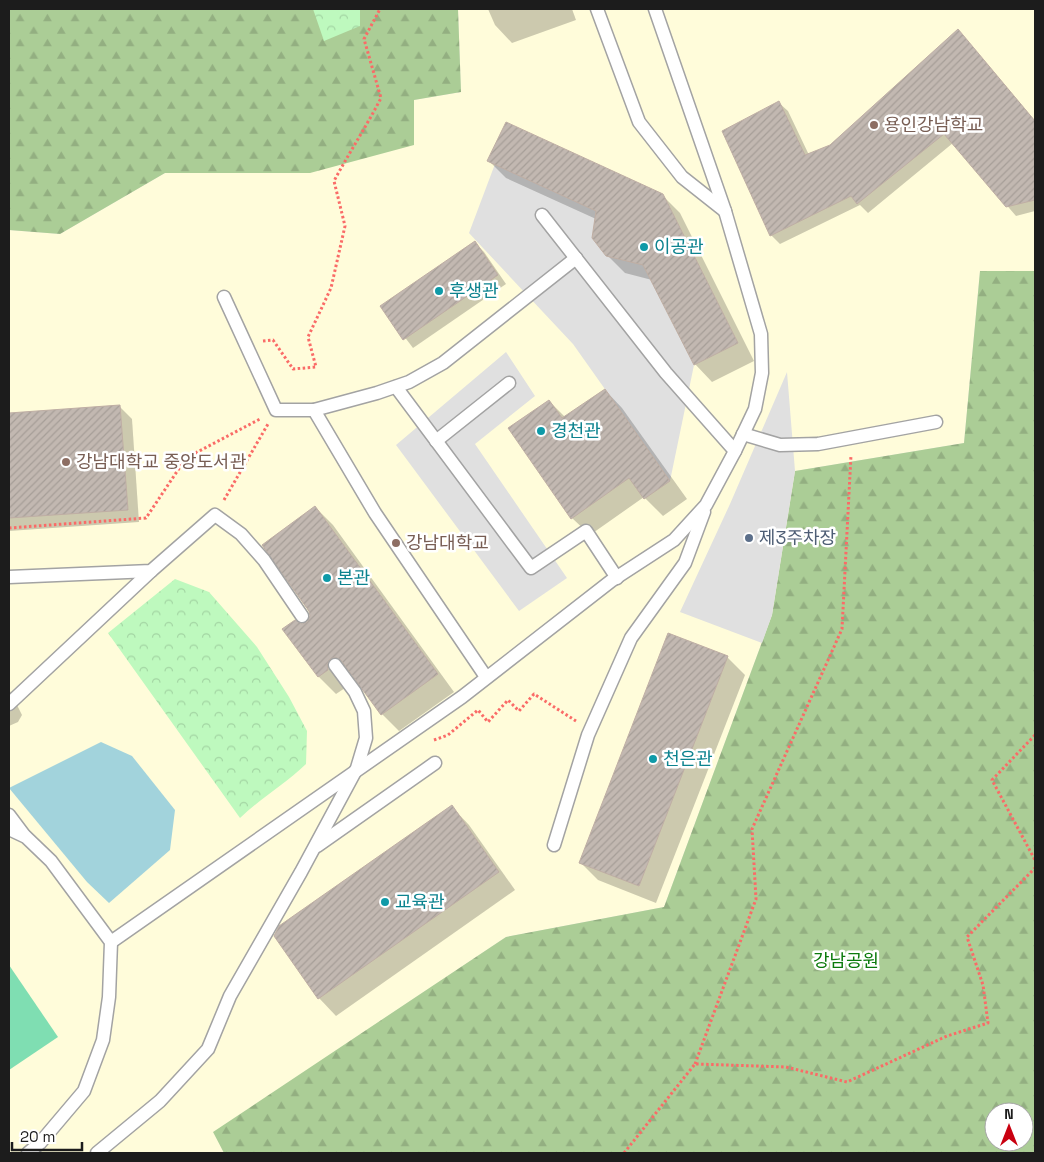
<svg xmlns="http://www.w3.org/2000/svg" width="1044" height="1162" font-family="'Space Grotesk','Noto Sans KR',sans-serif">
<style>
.education{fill:#fffcda}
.forest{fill:url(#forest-firs);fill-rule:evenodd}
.park{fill:url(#park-crowns)}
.pitch{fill:#7fdeb2}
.parking{fill:#e0e0e0}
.water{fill:#a2d3dc}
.shadow{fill:#0003}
.building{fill:url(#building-hatch);stroke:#bfaea4}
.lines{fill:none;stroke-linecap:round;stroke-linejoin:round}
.service-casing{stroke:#a3a3a3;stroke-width:15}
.path{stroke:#fa6b67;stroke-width:3;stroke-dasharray:2.5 2.5;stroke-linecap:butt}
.service{stroke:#fff;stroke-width:12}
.education-dot{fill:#8d6e63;stroke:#fff;stroke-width:2}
.culture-dot{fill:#0f9aa8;stroke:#fff;stroke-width:2}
.service-dot{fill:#5c6f8a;stroke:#fff;stroke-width:2}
.labels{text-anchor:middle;stroke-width:5;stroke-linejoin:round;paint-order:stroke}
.education-label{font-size:18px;fill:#785e54;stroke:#fff;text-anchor:start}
.culture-label{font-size:18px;fill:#0d838f;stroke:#fff;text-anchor:start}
.service-label{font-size:18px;fill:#4e5e75;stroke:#fff;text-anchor:start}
.park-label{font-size:18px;fill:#0b7a0c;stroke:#fff}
</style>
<defs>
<pattern id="forest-firs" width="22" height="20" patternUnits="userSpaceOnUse" patternTransform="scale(1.25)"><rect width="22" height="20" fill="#abcd96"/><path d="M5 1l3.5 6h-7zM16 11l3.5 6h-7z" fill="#93af81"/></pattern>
<pattern id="park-crowns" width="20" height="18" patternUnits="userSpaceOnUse" patternTransform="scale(1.25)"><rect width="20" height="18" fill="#bef9be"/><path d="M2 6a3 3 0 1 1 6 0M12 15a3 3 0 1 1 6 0" fill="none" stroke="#a3d5a3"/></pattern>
<pattern id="building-hatch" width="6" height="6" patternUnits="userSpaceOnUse" patternTransform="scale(1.25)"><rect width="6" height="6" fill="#c2b8b1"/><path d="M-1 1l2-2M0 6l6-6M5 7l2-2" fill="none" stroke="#a69e98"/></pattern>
</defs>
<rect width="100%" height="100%" fill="#eee9e2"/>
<polygon class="education" points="458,9 1035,9 1035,271 980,271 964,443 795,471 772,615 664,907 506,937 214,1132 224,1153 9,1153 9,230 60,234 165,173 310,173 414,100 461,92"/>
<g class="forest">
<polygon points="9,9 458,9 461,92 414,100 414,145 310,173 165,173 60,234 9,230"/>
<path d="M980 271H1035V1153H224L213 1132 506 937 664 907 772 615 795 471 964 443ZM994 1112H1024V1142H994Z"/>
</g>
<g class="park">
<polygon points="313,9 360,9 360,26 324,41"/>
<path d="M175 579 209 592 257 647 289 697 307 731 306 764C285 784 261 798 240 818L108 633Z"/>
</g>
<polygon class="pitch" points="9,965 58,1037 9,1070"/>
<g class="parking">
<polygon points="495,164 596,211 592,238 606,256 643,265 694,365 670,481 573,344 469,233"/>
<polygon points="506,352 535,396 475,444 567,578 519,611 396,445"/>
<polygon points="787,372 795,471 772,615 762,643 680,612 730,504"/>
</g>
<polygon class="water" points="101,742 132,756 175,810 170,850 109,903 87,882 9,788"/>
<g class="shadow">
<polygon points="488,9 572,9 576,20 512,43 495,25"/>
<polygon points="967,40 1035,121 1035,211 1016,216 953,143 868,213 860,205 780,244 771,235 778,102 788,111 809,155 830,146"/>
<polygon points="489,161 662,195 680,213 754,361 712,382 695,364 652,280 625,273 607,255 596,219 506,178"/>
<polygon points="475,243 484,252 506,284 413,348 382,307"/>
<polygon points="605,390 622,408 687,499 663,516 644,497 590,535 572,518 549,401 565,417"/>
<polygon points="120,407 132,419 139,522 9,531 9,415"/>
<polygon points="315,507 333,525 454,692 399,731 382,714 353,674 347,676 345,688 336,694 319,677 302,625 308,623 312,616 263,545"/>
<polygon points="727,657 745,675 656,903 598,880 580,862"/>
<polygon points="9,689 22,715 18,722 9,726"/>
<polygon points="452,807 469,825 515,890 336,1016 319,998"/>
</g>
<g class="building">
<polygon points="958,29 1035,121 1035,200 1006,207 944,134 857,204 851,196 770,236 722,131 779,101 805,155 830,145"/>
<polygon points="506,122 663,194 738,343 694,365 643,265 606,256 592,238 596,211 487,161"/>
<polygon points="475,241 498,275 403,340 380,306"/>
<polygon points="605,389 670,481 644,499 629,478 571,519 508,428 549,400 562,418"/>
<polygon points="120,405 128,510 9,518 9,413"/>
<polygon points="315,506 438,674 381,715 341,660 335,657 330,659 327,665 328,670 318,677 282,629 295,620 302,624 307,622 310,616 309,611 262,545"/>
<polygon points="668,633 728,656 639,886 579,863"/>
<polygon points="452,805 499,872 318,999 274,936 279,926"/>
</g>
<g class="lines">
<defs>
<g id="service">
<polyline points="597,9 639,122 682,177 725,211"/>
<polyline points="655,9 725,211 761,334 762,373 755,409 735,451"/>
<polyline points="224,297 276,410 314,410 377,393 409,382 443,363 576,258"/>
<polyline points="396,387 531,568 586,531 617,578"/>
<polyline points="314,410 375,513 486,677"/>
<polyline points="743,434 780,445 818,444 936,422"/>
<polyline points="436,441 509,383"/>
<polyline points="9,577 151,571 215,515 241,534 264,560 302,616"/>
<polyline points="9,704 151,571"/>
<polyline points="9,815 24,835"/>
<polyline points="9,829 26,837 51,861 111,942 109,997 103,1040 84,1091 40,1143 28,1153"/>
<polyline points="554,845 588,735 631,638 685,563 704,512"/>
<polyline points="317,846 435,763"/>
<polyline points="111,942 462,697 611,581 674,540 706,505 735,451 666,373 542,215"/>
<polyline points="97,1153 160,1101 208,1049 230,996 301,872 357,768 366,738 364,711 355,692 335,665"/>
</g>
</defs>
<use href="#service" class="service-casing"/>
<g class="path">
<path d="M263 341 273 340 293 369 316 367 308 337 331 288 345 226 334 181C349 153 366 127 381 98L364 39 380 9"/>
<polyline points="224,500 268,424"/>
<polyline points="9,528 146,518 186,458 260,419"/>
<polyline points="1035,735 992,780 1035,860"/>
<polyline points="434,740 448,735 478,710 488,722 508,700 519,711 534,694 576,721"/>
<polyline points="695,1064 756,899 752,829 842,629 851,455"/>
<polyline points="624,1153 695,1064 786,1067 847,1082 947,1036 988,1023 983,985 967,937 1035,868"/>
</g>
<use href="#service" class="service"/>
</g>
<g class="education-dot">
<circle cx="874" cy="125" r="5"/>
<circle cx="66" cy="462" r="5"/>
<circle cx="396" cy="543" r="5"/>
</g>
<g class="culture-dot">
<circle cx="644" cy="247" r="5"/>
<circle cx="439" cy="291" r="5"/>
<circle cx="541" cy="431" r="5"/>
<circle cx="327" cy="578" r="5"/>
<circle cx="653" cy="759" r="5"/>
<circle cx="385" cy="902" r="5"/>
</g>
<circle class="service-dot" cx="749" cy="538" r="5"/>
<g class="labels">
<g class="education-label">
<text x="884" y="131">용인강남학교</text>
<text x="76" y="468">강남대학교 중앙도서관</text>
<text x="406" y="549">강남대학교</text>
</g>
<g class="culture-label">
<text x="654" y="253">이공관</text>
<text x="449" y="297">후생관</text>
<text x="551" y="437">경천관</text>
<text x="337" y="584">본관</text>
<text x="663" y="765">천은관</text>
<text x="395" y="908">교육관</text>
</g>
<g class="service-label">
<text x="759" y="544">제3주차장</text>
</g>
<g class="park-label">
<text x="846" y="967">강남공원</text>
</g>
</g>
<rect width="1044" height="1162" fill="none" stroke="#1c1c1c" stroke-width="20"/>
<g transform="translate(1009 1127)"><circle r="24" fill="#ffffff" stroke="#a4a4a4"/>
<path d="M0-4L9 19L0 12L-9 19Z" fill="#c90010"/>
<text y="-8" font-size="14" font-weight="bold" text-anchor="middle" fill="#1c1c1c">N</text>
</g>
<path d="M12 1142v8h70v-8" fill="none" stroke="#1c1c1c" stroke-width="2.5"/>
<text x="20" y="1142" font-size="15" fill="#1c1c1c" stroke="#ffffff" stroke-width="4" paint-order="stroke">20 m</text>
</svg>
